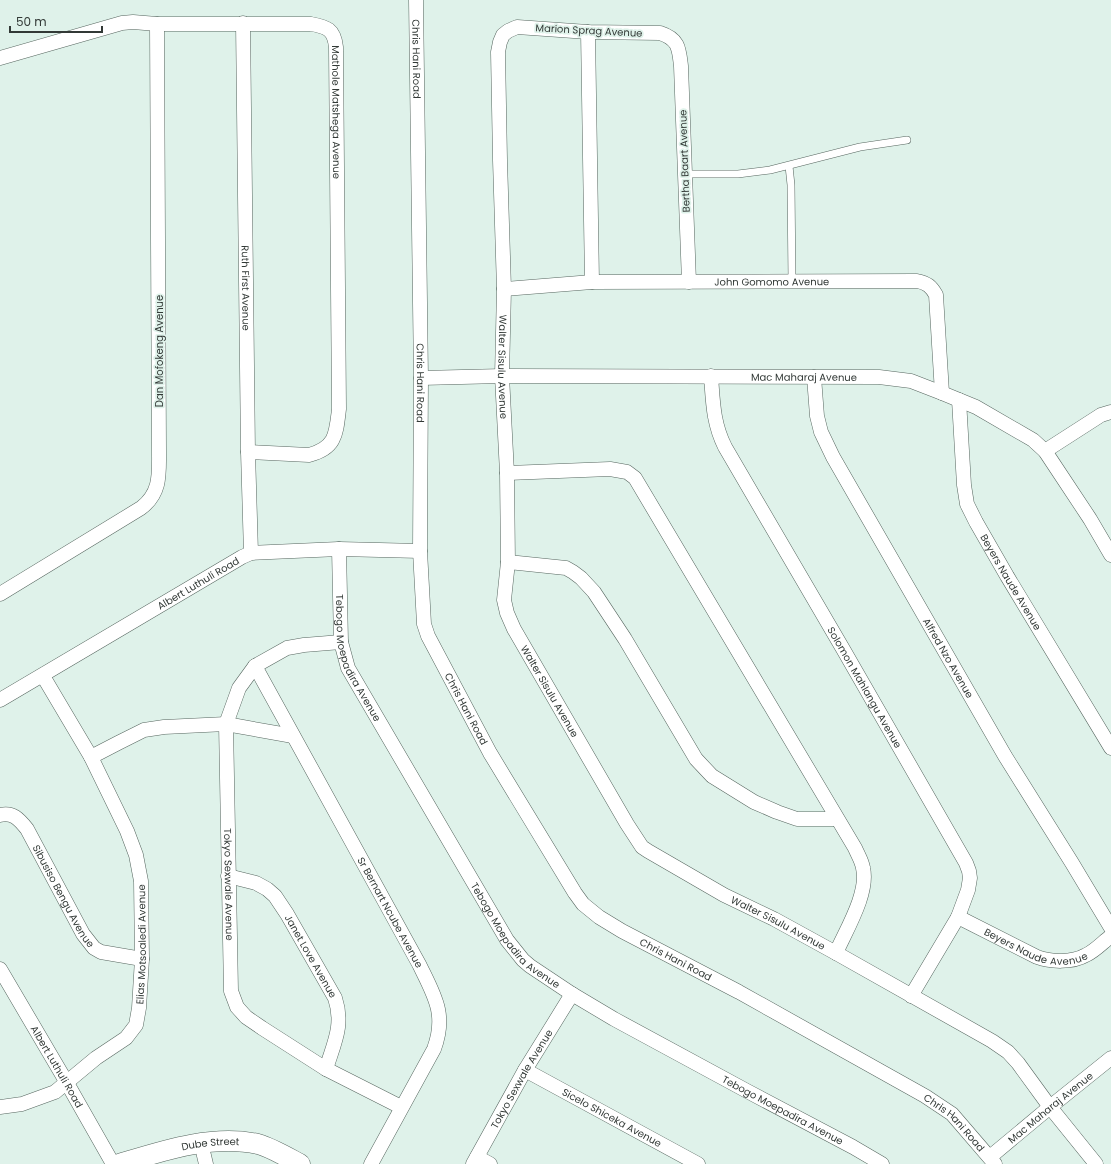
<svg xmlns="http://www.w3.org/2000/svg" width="1111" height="1164" font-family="Poppins,sans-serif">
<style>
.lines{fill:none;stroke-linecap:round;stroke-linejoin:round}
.lane-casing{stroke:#56665f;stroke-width:8}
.street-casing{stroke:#56665f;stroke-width:15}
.secondary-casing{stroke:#56665f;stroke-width:21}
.lane{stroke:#fff;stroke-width:7}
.street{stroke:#fff;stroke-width:14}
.secondary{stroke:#fff;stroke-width:20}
.labels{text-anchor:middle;stroke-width:3.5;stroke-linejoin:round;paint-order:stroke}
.street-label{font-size:10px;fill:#323936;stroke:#dff2ea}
</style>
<rect width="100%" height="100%" fill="#dff2ea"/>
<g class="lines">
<defs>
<g id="lane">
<polyline points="789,166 791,185 792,281"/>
<polyline points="685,174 738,174 770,170 860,147 907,140"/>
</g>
<g id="street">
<path id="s1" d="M416 0 421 378 420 551 424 624 428 636 490 753 575 893 583 904 599 917 622 931 739 992 925 1096 952 1114 995 1164"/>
<path id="s2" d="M243 23 248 452 251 553"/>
<polyline points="588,32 592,282"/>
<path id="s3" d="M0 58 122 23 133 22 157 24H311C327 27 334 29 336 47L339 409C336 434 336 448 309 455L248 452"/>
<path id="s4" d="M689 282 681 66C679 49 679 39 660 33L588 32 517 27 508 31 503 35 500 42 498 52 500 160 504 289 502 376 507 473 508 562 504 600 507 613 514 629 627 824 642 847 648 851 724 895 774 919 836 953 992 1041 1008 1052 1018 1063 1050 1107 1096 1164"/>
<path id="s5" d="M504 289 592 282 917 281C927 283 931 286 936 295L942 393"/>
<path id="s6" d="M711 376C713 402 713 423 725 447L843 649 966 863 969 871 970 878 968 890 958 917 911 996"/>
<path id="s7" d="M814 377 817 416 821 432 833 457 1005 756 1072 863 1111 928"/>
<path id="s8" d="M421 378 502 376 879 377 911 381 942 393 976 407 1033 440 1045 451 1090 519 1111 555"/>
<path id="s9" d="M959 400 964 485 967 504 976 522 1007 576 1111 748"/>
<polyline points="1045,451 1101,415 1111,412"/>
<path d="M507 473 610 469 627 472 635 478 855 848C858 855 862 861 863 868 869 893 846 930 836 953"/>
<path id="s10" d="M339 549 341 642 348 668 507 940 523 960 530 966 572 994 614 1019 747 1091 853 1147 882 1164"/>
<polyline points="508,562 566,568 573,572 581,578 594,592 625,639 696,759 712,776 754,802 777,812 797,819 837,819"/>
<path d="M0 594 141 508C161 493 159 474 159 451L157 24"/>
<path id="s11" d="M341 642 304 645 287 648 255 666 239 688 226 724 231 991 237 1007 246 1017 262 1028 326 1069 401 1107"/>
<path id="s12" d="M255 666 419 964C434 995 447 1014 434 1049L371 1164"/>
<path id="s13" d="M0 700 242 557 251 553 339 549 420 551"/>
<polyline points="91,757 118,743 144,730 164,727 226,724 293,736"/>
<path id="s14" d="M0 815C13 812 19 819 27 829L83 934 94 948 101 952 142 959"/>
<path id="s15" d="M228 876 256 883 267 889 275 896 287 914 335 998C344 1025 334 1043 326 1069"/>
<path id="s16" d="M958 917 1037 957C1051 962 1072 963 1086 955 1095 951 1103 942 1111 936"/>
<path id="s17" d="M0 969 67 1083 113 1164"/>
<path id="s18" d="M525 1070 698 1164"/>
<path id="s19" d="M0 1107 22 1104 55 1092 96 1058 126 1038 136 1025 139 1008 142 959 141 881 136 855 127 831 91 757 43 676"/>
<polyline points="201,1143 206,1164"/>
<polyline points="477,1157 490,1164"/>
<path id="s20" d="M990 1157 1050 1107 1111 1058"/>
<path id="s21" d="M473 1164 525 1070 572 994"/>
</g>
<g id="secondary">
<path id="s22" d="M119 1164C162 1151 212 1134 258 1144 272 1148 287 1157 300 1164"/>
</g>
</defs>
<use href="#lane" class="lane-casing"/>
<use href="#street" class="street-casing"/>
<use href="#secondary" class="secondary-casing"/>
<use href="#lane" class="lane"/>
<use href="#street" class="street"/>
<use href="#secondary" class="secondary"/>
</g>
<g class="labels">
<g class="street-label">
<text transform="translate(589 30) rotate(3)" y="4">Marion Sprag Avenue</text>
<text dy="4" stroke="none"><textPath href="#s1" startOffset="59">Chris Hani Road</textPath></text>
<text dy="4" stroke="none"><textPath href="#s3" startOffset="419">Mathole Matshega Avenue</textPath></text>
<text transform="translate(684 161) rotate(-92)" y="4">Bertha Baart Avenue</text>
<text dy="4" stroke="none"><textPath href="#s5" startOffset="268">John Gomomo Avenue</textPath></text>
<text dy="4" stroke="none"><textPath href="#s2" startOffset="265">Ruth First Avenue</textPath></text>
<text transform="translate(159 351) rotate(-90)" y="4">Dan Mofokeng Avenue</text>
<text dy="4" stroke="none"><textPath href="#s4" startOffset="751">Walter Sisulu Avenue</textPath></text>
<text dy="4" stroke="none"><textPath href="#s8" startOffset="383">Mac Maharaj Avenue</textPath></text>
<text dy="4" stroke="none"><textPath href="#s1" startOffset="383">Chris Hani Road</textPath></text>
<text dy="4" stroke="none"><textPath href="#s9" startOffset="194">Beyers Naude Avenue</textPath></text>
<text dy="4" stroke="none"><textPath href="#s13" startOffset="230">Albert Luthuli Road</textPath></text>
<text dy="4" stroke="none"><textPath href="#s10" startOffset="113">Tebogo Moepadira Avenue</textPath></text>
<text dy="4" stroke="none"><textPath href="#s7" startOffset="315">Alfred Nzo Avenue</textPath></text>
<text dy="4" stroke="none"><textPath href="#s6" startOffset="351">Solomon Mahlangu Avenue</textPath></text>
<text dy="4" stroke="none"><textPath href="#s4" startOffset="1087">Walter Sisulu Avenue</textPath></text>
<text dy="4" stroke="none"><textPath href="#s1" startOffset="719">Chris Hani Road</textPath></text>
<text dy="4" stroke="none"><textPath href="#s11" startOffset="317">Tokyo Sexwale Avenue</textPath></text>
<text dy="4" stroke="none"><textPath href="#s14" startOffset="109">Sibusiso Bengu Avenue</textPath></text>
<text dy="4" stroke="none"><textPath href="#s12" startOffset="281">Sr Bernart Ncube Avenue</textPath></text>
<text dy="4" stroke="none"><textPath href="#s4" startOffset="1424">Walter Sisulu Avenue</textPath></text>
<text dy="4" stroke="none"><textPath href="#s10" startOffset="437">Tebogo Moepadira Avenue</textPath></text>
<text dy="4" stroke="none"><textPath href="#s16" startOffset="85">Beyers Naude Avenue</textPath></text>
<text dy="4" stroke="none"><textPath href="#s19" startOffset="244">Elias Motsoaledi Avenue</textPath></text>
<text dy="4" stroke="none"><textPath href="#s15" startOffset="122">Janet Love Avenue</textPath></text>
<text dy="4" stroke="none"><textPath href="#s1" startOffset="1055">Chris Hani Road</textPath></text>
<text dy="4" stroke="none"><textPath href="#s17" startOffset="113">Albert Luthuli Road</textPath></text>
<text dy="4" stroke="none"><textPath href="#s21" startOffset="98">Tokyo Sexwale Avenue</textPath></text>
<text dy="4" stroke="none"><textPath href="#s20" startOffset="78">Mac Maharaj Avenue</textPath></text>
<text dy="4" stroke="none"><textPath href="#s10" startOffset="761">Tebogo Moepadira Avenue</textPath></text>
<text dy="4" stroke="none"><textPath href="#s18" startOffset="99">Sicelo Shiceka Avenue</textPath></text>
<text dy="4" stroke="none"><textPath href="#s1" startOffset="1379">Chris Hani Road</textPath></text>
<text dy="4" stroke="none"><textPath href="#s22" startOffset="94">Dube Street</textPath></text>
</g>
</g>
<path d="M10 26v6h92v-6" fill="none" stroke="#323936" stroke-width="2"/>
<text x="16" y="26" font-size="12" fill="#323936" stroke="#dff2ea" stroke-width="3" paint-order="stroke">50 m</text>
</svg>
